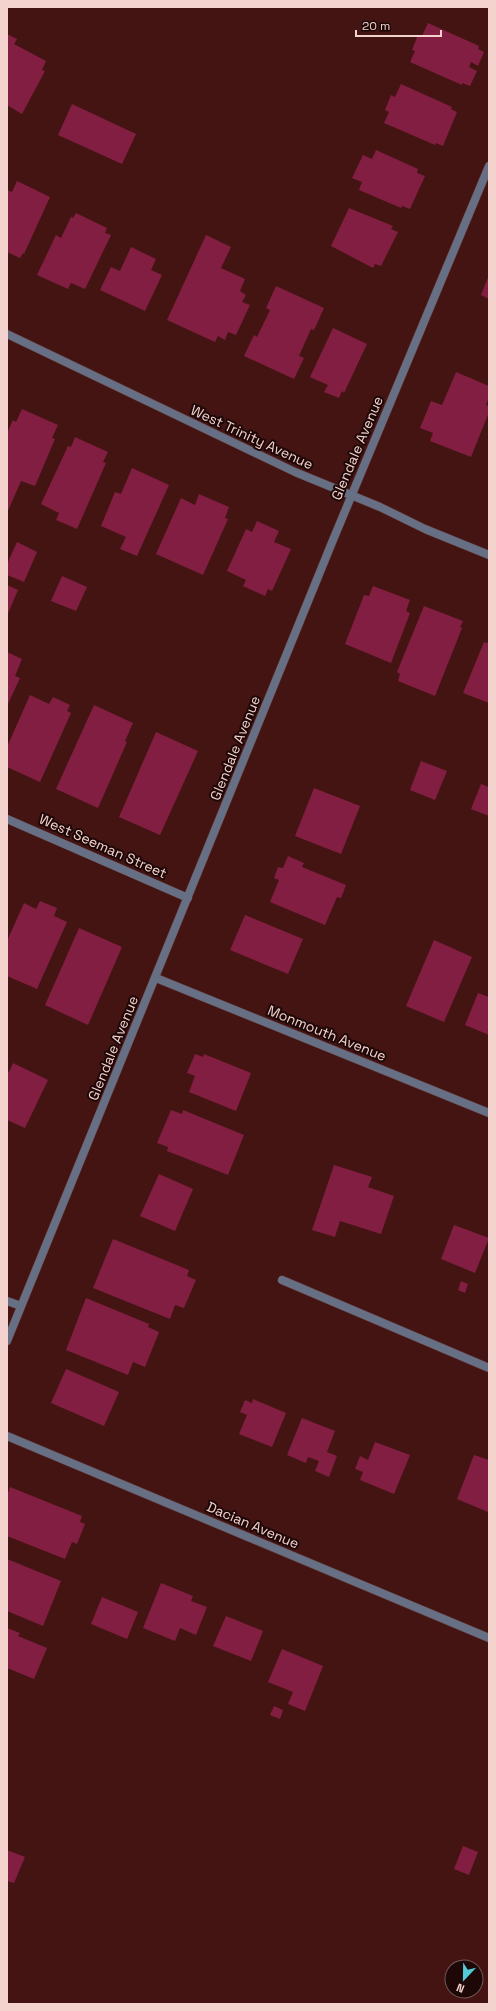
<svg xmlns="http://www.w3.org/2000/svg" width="496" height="2011" font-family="'Space Grotesk',sans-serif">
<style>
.building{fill:#821e41}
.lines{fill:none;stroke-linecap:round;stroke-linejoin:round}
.service-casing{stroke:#603331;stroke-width:9}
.minor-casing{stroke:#603331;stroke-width:9}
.tertiary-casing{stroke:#603331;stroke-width:9}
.service{stroke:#666f83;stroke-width:8}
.minor{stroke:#666f83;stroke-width:8}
.tertiary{stroke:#666f83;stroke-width:8}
.labels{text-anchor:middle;stroke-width:4;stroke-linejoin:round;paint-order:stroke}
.street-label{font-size:14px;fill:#f4d3cf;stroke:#1d0807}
</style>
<rect width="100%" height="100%" fill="#441413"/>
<g class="building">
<polygon points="428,23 479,46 478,49 484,52 478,66 471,62 469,67 477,71 470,86 462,83 462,85 410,62 415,51 412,50 418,35 422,36"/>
<polygon points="7,34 17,39 14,44 46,61 42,70 45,71 22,114 7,105"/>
<polygon points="401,84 452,107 451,109 457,112 443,146 436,143 435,145 384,123 389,112 385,110 391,95 395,97"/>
<polygon points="72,104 136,134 122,164 58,135"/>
<polygon points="376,150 418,169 417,173 425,176 410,209 402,206 401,208 359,190 362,182 352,178 363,155 372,159"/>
<polygon points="17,181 50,197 24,254 23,253 20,258 7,252 7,190 12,192"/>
<polygon points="349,208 393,226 391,229 398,232 381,266 375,264 373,268 331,246"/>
<polygon points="76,213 107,228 105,233 111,235 85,289 71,283 68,289 37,275 56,235 61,238 71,217 73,218"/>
<polygon points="206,235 231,247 221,268 245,279 240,291 246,295 242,302 250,305 236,335 228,332 225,340 218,336 215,342 167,320"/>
<polygon points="131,247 156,259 151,270 162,275 145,311 100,290 111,267 120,271"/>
<polygon points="489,275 489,299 481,295"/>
<polygon points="276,286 324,308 314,330 311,329 299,356 304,358 294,379 244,356 254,335 257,337 270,310 266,308"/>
<polygon points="333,328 367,344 344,393 342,391 339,398 324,392 328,385 310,377"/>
<polygon points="456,372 489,386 489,397 486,405 489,406 489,412 471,457 430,441 433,433 420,428 431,401 442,405"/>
<polygon points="22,409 58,425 52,438 55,439 35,486 21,481 7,513 7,433 13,420 16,422"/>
<polygon points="75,437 108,452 103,462 106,463 77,529 56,520 59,513 41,504 68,446 71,447"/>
<polygon points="132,468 169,485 137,556 120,549 126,537 101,526 115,492 121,494"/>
<polygon points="199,494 229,507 225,518 228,519 203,575 156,554 181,498 195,505"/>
<polygon points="257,521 279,531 274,542 291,549 272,591 268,589 265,596 243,586 246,580 227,571 246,529 252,532"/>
<polygon points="17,542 37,552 24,582 7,575 7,564"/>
<polygon points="62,576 87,587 76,611 51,601"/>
<polygon points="7,585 18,590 7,616"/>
<polygon points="373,586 410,600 406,611 410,613 391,663 345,644 364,595 369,596"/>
<polygon points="424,606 463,621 460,627 462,628 435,696 398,681 400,674 397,672"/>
<polygon points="489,640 489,703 463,693 484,642 488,643"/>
<polygon points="7,652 22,659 15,676 20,678 7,706"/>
<polygon points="30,695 49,704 53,697 70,705 67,711 71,713 40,782 7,767 7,747"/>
<polygon points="94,705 133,723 125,741 127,742 98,808 56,789"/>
<polygon points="156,732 198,751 160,835 119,817"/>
<polygon points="421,761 447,771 435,800 410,790"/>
<polygon points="481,784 489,787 489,816 471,809"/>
<polygon points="314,788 360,806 341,854 295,836"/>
<polygon points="288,856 304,863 302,867 346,885 341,898 337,897 325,925 270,902 279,880 274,878 278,867 283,868"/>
<polygon points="40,901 57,908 54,916 67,922 37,989 7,976 7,941 24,903 36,909"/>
<polygon points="245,915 303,939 288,974 230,950"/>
<polygon points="79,928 122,947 88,1025 45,1005"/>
<polygon points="434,940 472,957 444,1022 406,1006"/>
<polygon points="478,993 489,997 489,1035 465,1025"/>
<polygon points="195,1054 203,1057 204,1054 251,1073 236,1111 189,1092 195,1076 187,1073"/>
<polygon points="13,1063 48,1080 25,1128 7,1120 7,1071 9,1072"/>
<polygon points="171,1110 182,1114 183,1110 244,1135 228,1175 167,1151 168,1147 157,1143"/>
<polygon points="334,1165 372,1177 368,1187 394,1196 381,1234 340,1221 335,1237 312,1230"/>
<polygon points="159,1174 193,1189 175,1231 140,1216"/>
<polygon points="454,1225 489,1238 475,1273 441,1259"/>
<polygon points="113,1239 189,1270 187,1276 196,1280 184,1308 175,1305 170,1319 93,1288"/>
<polygon points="461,1281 468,1284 465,1293 458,1290"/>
<polygon points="86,1298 149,1324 148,1327 159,1332 145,1367 133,1362 128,1375 66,1350"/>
<polygon points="66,1369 119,1392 104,1426 51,1403"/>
<polygon points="253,1399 286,1413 272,1447 239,1434 247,1415 240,1412 245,1400 252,1403"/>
<polygon points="302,1418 335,1431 327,1452 337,1456 329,1477 315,1471 319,1461 308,1457 306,1463 287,1455"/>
<polygon points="375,1442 410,1455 394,1494 360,1480 363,1472 355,1469 360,1456 368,1460"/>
<polygon points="474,1455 489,1460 488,1512 457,1499"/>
<polygon points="10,1487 82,1516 80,1522 85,1524 77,1544 72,1542 65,1559 7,1536 7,1496"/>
<polygon points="7,1559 61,1581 43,1626 7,1611"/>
<polygon points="161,1583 193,1596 191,1601 207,1607 196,1635 180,1628 175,1641 143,1628"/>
<polygon points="102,1597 138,1612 127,1639 91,1624"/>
<polygon points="226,1616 263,1631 251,1661 213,1646"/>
<polygon points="7,1628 20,1633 18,1636 47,1648 34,1679 7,1668"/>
<polygon points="282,1649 323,1666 305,1711 288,1704 293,1692 268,1682"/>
<polygon points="274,1706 283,1710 280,1719 270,1715"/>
<polygon points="463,1846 478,1852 469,1875 454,1869"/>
<polygon points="7,1850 25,1857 14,1883 7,1881"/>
</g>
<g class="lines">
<defs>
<polyline id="service" points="282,1280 489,1368"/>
<g id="minor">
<polyline points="7,819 188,898"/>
<polyline points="156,978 489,1113"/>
<polyline points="7,1301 21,1306"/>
<polyline points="7,1341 333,540 489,166"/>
<polyline points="7,1436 489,1638"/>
</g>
<polyline id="tertiary" points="7,334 295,472 380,507 425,529 489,555"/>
</defs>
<use href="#service" class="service-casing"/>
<use href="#minor" class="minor-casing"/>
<use href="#tertiary" class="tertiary-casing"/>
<use href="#service" class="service"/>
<use href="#minor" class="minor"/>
<use href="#tertiary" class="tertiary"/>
</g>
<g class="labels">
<g class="street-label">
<text transform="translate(252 437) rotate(25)" y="5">West Trinity Avenue</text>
<text transform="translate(357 448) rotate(-67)" y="5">Glendale Avenue</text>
<text transform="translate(235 748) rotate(-68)" y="5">Glendale Avenue</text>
<text transform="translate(103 846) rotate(24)" y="5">West Seeman Street</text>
<text transform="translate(327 1033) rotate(22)" y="5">Monmouth Avenue</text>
<text transform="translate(113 1048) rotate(-68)" y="5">Glendale Avenue</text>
<text transform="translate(253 1525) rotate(23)" y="5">Dacian Avenue</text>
</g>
</g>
<rect width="496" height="2011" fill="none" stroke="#f4d3cf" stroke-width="16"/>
<g transform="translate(464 1979) rotate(202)"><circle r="19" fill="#1d0807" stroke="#735957"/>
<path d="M0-3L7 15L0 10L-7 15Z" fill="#52cbd8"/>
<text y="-6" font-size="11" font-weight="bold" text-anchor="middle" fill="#f4d3cf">N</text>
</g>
<path d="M356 30v6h85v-6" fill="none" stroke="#f4d3cf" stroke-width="2"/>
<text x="362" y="30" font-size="12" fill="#f4d3cf" stroke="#1d0807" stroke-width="3" paint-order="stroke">20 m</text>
</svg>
